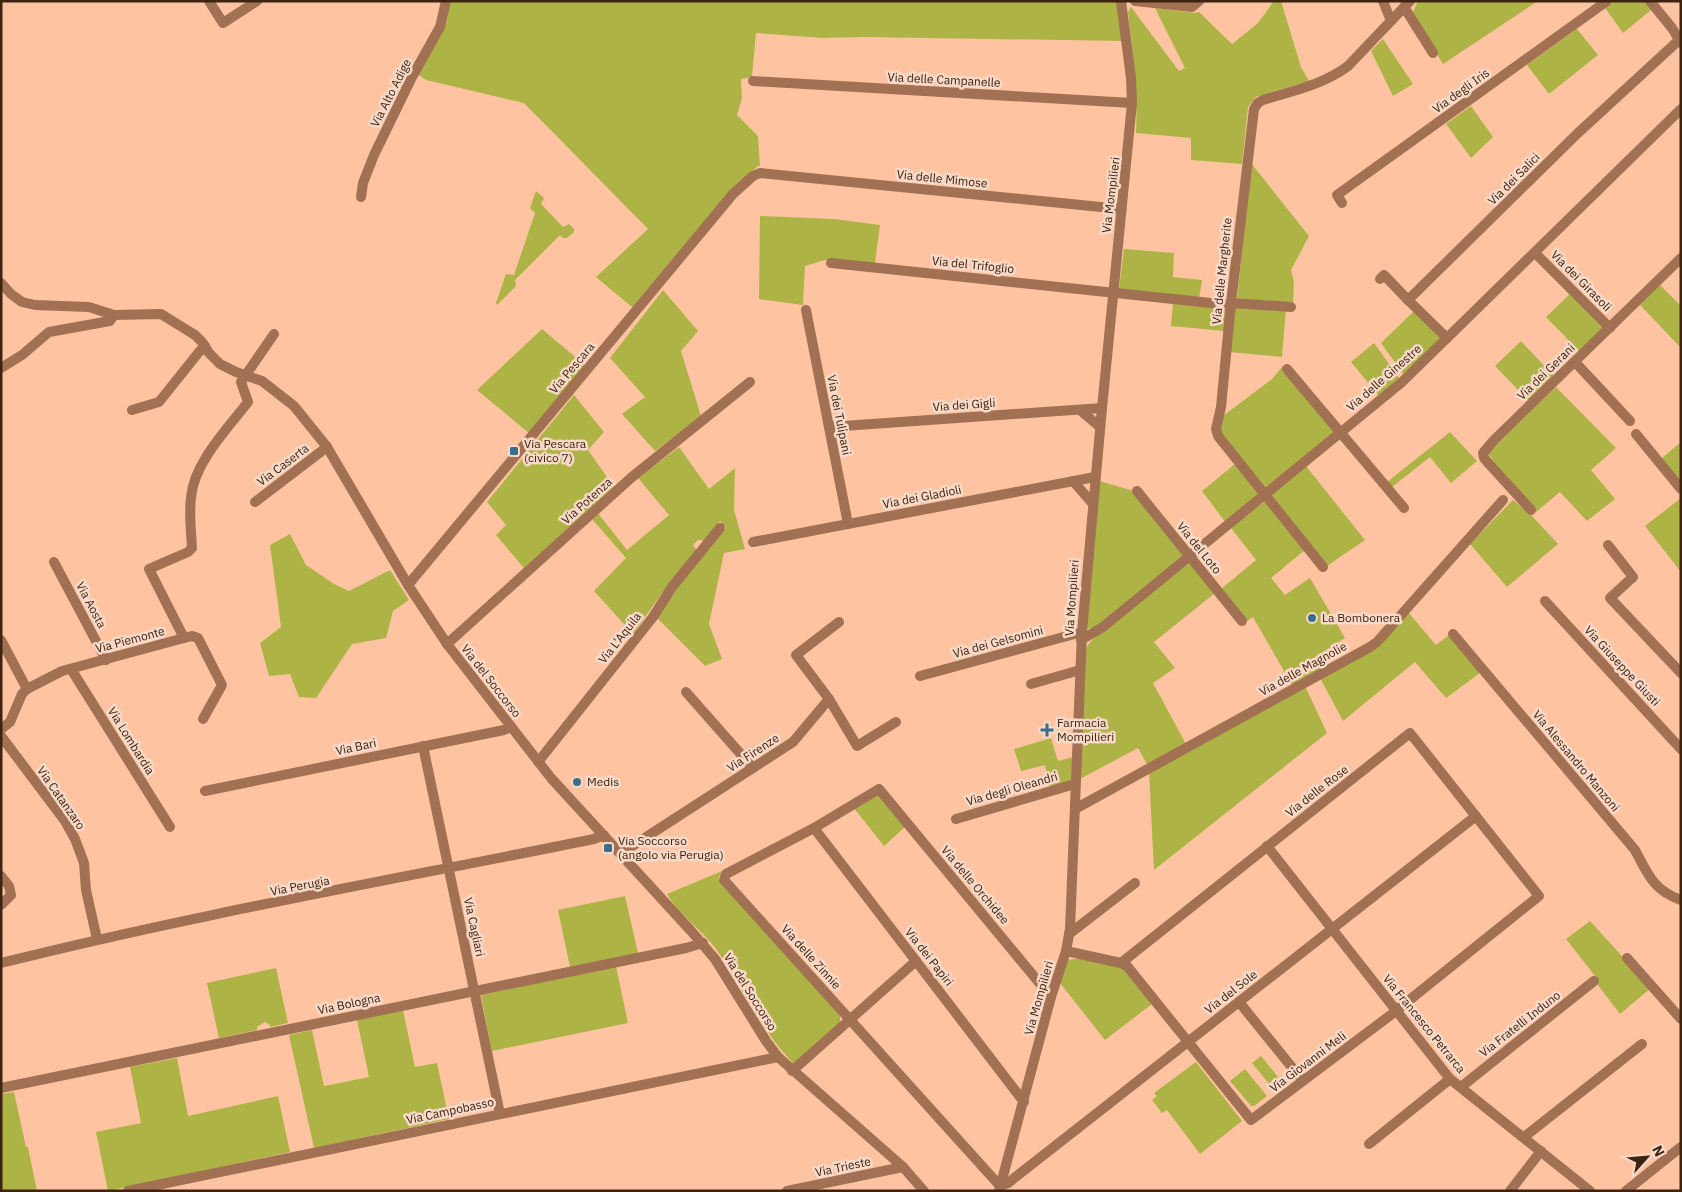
<svg xmlns="http://www.w3.org/2000/svg" width="1682" height="1192" font-family="'IBM Plex Sans',sans-serif">
<style>
.green{fill:#adb345}
.lines{fill:none;stroke-linecap:round;stroke-linejoin:round}
.minor{stroke:#a27154;stroke-width:10}
.tertiary{stroke:#a27154;stroke-width:10}
.poi-dot{fill:#396f8b;stroke:#f7d9c8;stroke-width:2}
.labels{text-anchor:middle;stroke-width:5;stroke-linejoin:round;paint-order:stroke}
.street-label{font-size:12px;fill:#3e2311;stroke:#f7d9c8}
.poi-label{font-size:12px;fill:#3e2311;stroke:#f7d9c8;text-anchor:start}
</style>
<rect width="100%" height="100%" fill="#fec4a2"/>
<g class="green">
<polygon points="449,1 1118,1 1123,41 864,37 823,38 756,33 752,77 741,79 742,99 737,115 758,136 760,166 758,166 727,195 633,308 596,277 648,229 524,103 426,80 416,73 447,21"/>
<path d="M1274 1H1281L1301 67 1309 81 1256 97 1248 107 1242 164 1191 160V138L1136 133C1138 89 1133 55 1128 12L1131 7 1179 71 1185 68 1155 8 1194 13 1199 12 1232 44 1258 23Z"/>
<polygon points="1418,1 1538,1 1443,64 1412,14"/>
<polygon points="1615,1 1644,1 1651,10 1623,33 1605,8"/>
<polygon points="1577,29 1598,55 1549,94 1527,65"/>
<polygon points="1383,39 1413,84 1393,96 1371,51"/>
<polygon points="1471,106 1493,137 1471,158 1446,124"/>
<polygon points="1251,163 1309,236 1291,270 1294,282 1293,304 1237,300"/>
<polygon points="536,191 544,198 541,204 563,227 569,224 574,229 574,232 567,238 563,238 560,235 515,280 516,286 497,305 496,303 506,274 514,275 535,213 530,208"/>
<polygon points="760,216 834,219 880,225 875,263 825,260 805,266 803,305 759,299"/>
<polygon points="1124,249 1174,253 1173,277 1202,280 1199,299 1119,289"/>
<polygon points="1660,285 1681,306 1681,348 1640,305"/>
<polygon points="663,290 698,331 681,351 701,416 655,451 622,414 645,397 610,358"/>
<polygon points="1570,294 1605,328 1580,352 1546,317"/>
<polygon points="1173,303 1226,308 1224,331 1171,326"/>
<polygon points="1233,306 1286,309 1282,357 1229,352"/>
<polygon points="1414,311 1443,338 1404,375 1381,343"/>
<polygon points="542,329 586,366 529,433 477,390"/>
<polygon points="1521,341 1555,377 1530,402 1495,366"/>
<polygon points="1374,343 1400,379 1379,396 1351,362"/>
<polygon points="1282,367 1337,432 1265,490 1220,434 1223,416 1272,379"/>
<polygon points="1556,387 1616,448 1591,470 1615,499 1587,521 1560,492 1536,512 1495,467 1490,461 1492,458 1487,453"/>
<polygon points="574,395 604,432 588,450 614,487 524,568 496,535 506,525 487,502"/>
<polygon points="1450,432 1477,461 1451,483 1430,457 1391,488 1387,482"/>
<polygon points="1681,442 1681,483 1662,458"/>
<path d="M679 447 709 489 735 468 734 510 745 549 724 553 709 624 722 659 705 666 658 619C660 599 711 546 726 528L720 521 705 541 698 540 693 545 698 552 662 593 633 634 594 591 626 558 591 518 597 512 627 550 669 515 638 478Z"/>
<polygon points="1235,464 1260,494 1226,523 1202,491"/>
<polygon points="1306,466 1365,540 1327,566 1269,496"/>
<polygon points="1099,481 1134,491 1185,557 1100,626 1087,629 1086,625"/>
<polygon points="1681,498 1681,572 1645,526"/>
<polygon points="1513,500 1532,516 1558,544 1507,587 1470,544"/>
<polygon points="1265,501 1305,550 1271,578 1285,595 1310,578 1345,638 1315,657 1321,669 1292,685 1253,617 1247,621 1221,589 1256,560 1231,528"/>
<polygon points="290,534 306,565 334,584 349,591 390,570 409,600 393,611 386,638 352,644 316,698 299,697 290,674 269,676 260,643 281,627 270,545"/>
<polygon points="1186,563 1189,563 1215,593 1154,642 1175,668 1153,683 1186,744 1148,766 1138,748 1080,779 1085,649 1091,641"/>
<polygon points="1408,612 1436,645 1449,635 1480,673 1446,698 1415,662 1343,721 1320,678 1374,649"/>
<polygon points="1305,686 1327,733 1154,870 1149,772"/>
<polygon points="1051,738 1058,761 1073,757 1073,781 1050,788 1045,765 1021,771 1014,749"/>
<polygon points="875,794 879,795 905,827 884,846 853,807"/>
<path d="M722 871 718 879 840 1015V1024L794 1064C761 1031 743 987 716 949 702 930 679 915 667 894Z"/>
<polygon points="625,896 638,953 570,967 558,910"/>
<polygon points="1590,921 1651,988 1620,1014 1597,984 1599,981 1566,939"/>
<polygon points="1085,958 1116,965 1126,971 1152,1004 1105,1040 1060,983 1066,960"/>
<polygon points="616,966 628,1023 492,1051 481,995"/>
<polygon points="276,968 288,1023 270,1027 270,1025 265,1022 257,1027 257,1030 219,1038 207,983"/>
<polygon points="403,1010 415,1067 437,1063 449,1119 314,1148 289,1035 312,1030 324,1086 369,1077 357,1020"/>
<polygon points="1261,1056 1278,1077 1269,1084 1252,1063"/>
<polygon points="177,1058 188,1116 278,1096 290,1152 108,1191 96,1132 141,1123 130,1067"/>
<polygon points="1196,1062 1242,1121 1200,1154 1167,1110 1162,1113 1152,1100 1157,1096 1154,1093"/>
<polygon points="1245,1069 1267,1096 1254,1106 1251,1106 1230,1081"/>
<polygon points="14,1092 26,1147 28,1147 37,1191 1,1191 1,1094"/>
</g>
<g class="lines">
<g class="minor">
<polyline points="209,1 223,23 257,1"/>
<polyline points="1135,1 1192,7 1199,1"/>
<polyline points="1383,1 1391,21"/>
<polyline points="1650,1 1672,28 1681,43"/>
<polyline points="1404,7 1433,53"/>
<polyline points="753,81 1132,103"/>
<polyline points="361,197 363,183 374,155 412,77 440,27 446,1"/>
<polyline points="1342,203 1337,195 1607,1"/>
<polyline points="1535,253 1610,328"/>
<polyline points="831,263 1230,305"/>
<polyline points="1380,279 1384,275 1408,300"/>
<polyline points="1,283 11,294 22,302 35,305 89,307 114,315 161,314 195,335 202,342 209,353 220,364 236,372 262,381 294,406 327,447 408,585 447,644 551,778 692,932 715,959 766,1041 778,1057 903,1167 924,1191"/>
<polyline points="1231,303 1291,307"/>
<polyline points="806,310 848,524"/>
<polyline points="1447,338 1408,300 1578,133 1678,41"/>
<polyline points="1575,362 1630,421"/>
<polyline points="1,368 22,355 49,332 110,321 114,315"/>
<polyline points="1287,369 1404,508"/>
<polyline points="132,410 159,402 199,352 205,346"/>
<polyline points="1080,410 1100,427"/>
<polyline points="829,427 1102,408"/>
<polyline points="1636,434 1681,489"/>
<polyline points="1073,481 1093,504"/>
<polyline points="1137,491 1242,621"/>
<polyline points="255,502 327,447"/>
<polyline points="1531,510 1489,464 1484,458 1483,453 1494,440 1681,258"/>
<polyline points="753,542 1095,477"/>
<polyline points="1608,545 1633,577 1610,598 1681,673"/>
<polyline points="54,562 106,660"/>
<path d="M1323 567 1218 436 1216 429 1221 407 1231 303 1254 109 1258 103 1263 100C1292 91 1323 85 1348 66L1410 1"/>
<polyline points="408,585 733,194 753,176 760,173 1121,209"/>
<polyline points="1545,601 1681,749"/>
<path d="M1453 634 1635 850C1648 874 1653 890 1681 900"/>
<polyline points="184,638 192,636 198,638 222,685 203,719"/>
<polyline points="1,640 27,689"/>
<polyline points="1081,640 1103,627 1401,383 1681,109"/>
<polyline points="447,644 632,477 750,382"/>
<polyline points="71,669 170,827"/>
<polyline points="920,676 1082,632"/>
<polyline points="1031,684 1080,670"/>
<polyline points="686,692 753,768"/>
<polyline points="829,699 796,655 839,622"/>
<path d="M1 729 10 722 22 694 27 689 62 671 184 638 149 569 188 552 192 548C191 531 189 514 191 497 194 463 227 429 248 402L241 382 274 334"/>
<polyline points="1,736 65,821 75,839 84,863 86,890 97,939"/>
<polyline points="423,746 500,1114"/>
<polyline points="538,762 653,617 672,587 720,528"/>
<polyline points="205,791 504,730 511,727"/>
<polyline points="1075,809 1370,647 1377,642 1503,500"/>
<polyline points="956,819 1075,784"/>
<polyline points="814,828 1024,1102"/>
<polyline points="1267,846 1450,1079 1590,1191"/>
<polyline points="620,854 793,742 829,699 857,746 896,722"/>
<polyline points="1,876 9,886 11,895 1,905"/>
<polyline points="1069,934 1135,883"/>
<polyline points="1066,951 1121,963 1410,733 1539,896 1392,1014 1251,1120 1127,966 1121,963"/>
<polyline points="1627,958 1681,1019"/>
<path d="M1 963C197 914 397 879 594 839L604 835"/>
<polyline points="1051,997 879,789 814,828 726,874 724,880 1000,1186 1008,1183 1476,816"/>
<polyline points="1239,1002 1303,1081"/>
<polyline points="792,1071 916,961"/>
<polyline points="1461,1087 1594,981"/>
<polyline points="1,1088 686,948 703,943"/>
<polyline points="1524,1137 1642,1044"/>
<polyline points="1369,1144 1450,1079"/>
<polyline points="128,1191 778,1057"/>
<polyline points="787,1191 903,1167"/>
<polyline points="1510,1191 1541,1151"/>
<polyline points="1626,1191 1681,1147"/>
</g>
<polyline class="tertiary" points="999,1191 1051,997 1066,951 1070,929 1082,632 1102,408 1132,103 1131,78 1121,1"/>
</g>
<g class="poi-dot">
<rect x="509" y="446" width="10" height="10" rx="2.5"/>
<circle cx="1312" cy="618" r="5"/>
<path d="M1044.5 722.5h5v5h5v5h-5v5h-5v-5h-5v-5h5z"/>
<circle cx="577" cy="782" r="5"/>
<rect x="603" y="843" width="10" height="10" rx="2.5"/>
</g>
<g class="labels">
<g class="street-label">
<text transform="translate(944 80) rotate(3)" y="4">Via delle Campanelle</text>
<text transform="translate(1461 91) rotate(-36)" y="4">Via degli Iris</text>
<text transform="translate(391 93) rotate(-63)" y="4">Via Alto Adige</text>
<text transform="translate(942 179) rotate(6)" y="4">Via delle Mimose</text>
<text transform="translate(1514 179) rotate(-45)" y="4">Via dei Salici</text>
<text transform="translate(1111 195) rotate(-83)" y="4">Via Mompilieri</text>
<text transform="translate(973 265) rotate(6)" y="4">Via del Trifoglio</text>
<text transform="translate(1222 271) rotate(-84)" y="4">Via delle Margherite</text>
<text transform="translate(1581 281) rotate(45)" y="4">Via dei Girasoli</text>
<text transform="translate(572 368) rotate(-50)" y="4">Via Pescara</text>
<text transform="translate(1546 372) rotate(-44)" y="4">Via dei Gerani</text>
<text transform="translate(1384 378) rotate(-41)" y="4">Via delle Ginestre</text>
<text transform="translate(964 405) rotate(-4)" y="4">Via dei Gigli</text>
<text transform="translate(839 415) rotate(79)" y="4">Via dei Tulipani</text>
<text transform="translate(283 465) rotate(-37)" y="4">Via Caserta</text>
<text transform="translate(922 497) rotate(-11)" y="4">Via dei Gladioli</text>
<text transform="translate(587 501) rotate(-42)" y="4">Via Potenza</text>
<text transform="translate(1199 548) rotate(51)" y="4">Via del Loto</text>
<text transform="translate(1072 598) rotate(-86)" y="4">Via Mompilieri</text>
<text transform="translate(91 605) rotate(62)" y="4">Via Aosta</text>
<text transform="translate(620 638) rotate(-52)" y="4">Via L'Aquila</text>
<text transform="translate(130 640) rotate(-15)" y="4">Via Piemonte</text>
<text transform="translate(998 642) rotate(-15)" y="4">Via dei Gelsomini</text>
<text transform="translate(1622 666) rotate(47)" y="4">Via Giuseppe Giusti</text>
<text transform="translate(1303 669) rotate(-29)" y="4">Via delle Magnolie</text>
<text transform="translate(491 681) rotate(52)" y="4">Via del Soccorso</text>
<text transform="translate(131 741) rotate(58)" y="4">Via Lombardia</text>
<text transform="translate(356 747) rotate(-12)" y="4">Via Bari</text>
<text transform="translate(753 753) rotate(-33)" y="4">Via Firenze</text>
<text transform="translate(1576 761) rotate(50)" y="4">Via Alessandro Manzoni</text>
<text transform="translate(1012 789) rotate(-16)" y="4">Via degli Oleandri</text>
<text transform="translate(1317 791) rotate(-38)" y="4">Via delle Rose</text>
<text transform="translate(61 798) rotate(55)" y="4">Via Catanzaro</text>
<text transform="translate(975 885) rotate(50)" y="4">Via delle Orchidee</text>
<text transform="translate(300 886) rotate(-11)" y="4">Via Perugia</text>
<text transform="translate(474 927) rotate(78)" y="4">Via Cagliari</text>
<text transform="translate(811 957) rotate(48)" y="4">Via delle Zinnie</text>
<text transform="translate(929 957) rotate(52)" y="4">Via dei Papiri</text>
<text transform="translate(750 992) rotate(58)" y="4">Via del Soccorso</text>
<text transform="translate(1231 992) rotate(-38)" y="4">Via del Sole</text>
<text transform="translate(1039 998) rotate(-74)" y="4">Via Mompilieri</text>
<text transform="translate(349 1004) rotate(-12)" y="4">Via Bologna</text>
<text transform="translate(1424 1024) rotate(51)" y="4">Via Francesco Petrarca</text>
<text transform="translate(1520 1024) rotate(-38)" y="4">Via Fratelli Induno</text>
<text transform="translate(1308 1062) rotate(-37)" y="4">Via Giovanni Meli</text>
<text transform="translate(450 1111) rotate(-12)" y="4">Via Campobasso</text>
<text transform="translate(843 1167) rotate(-12)" y="4">Via Trieste</text>
</g>
<g class="poi-label">
<text x="524" y="448">Via Pescara<tspan x="524" dy="14">(civico 7)</tspan></text>
<text x="1322" y="622">La Bombonera</text>
<text x="1057" y="727">Farmacia<tspan x="1057" dy="14">Mompilieri</tspan></text>
<text x="587" y="786">Medis</text>
<text x="618" y="845">Via Soccorso<tspan x="618" dy="14">(angolo via Perugia)</tspan></text>
</g>
</g>
<rect width="1682" height="1192" fill="none" stroke="#3e2311" stroke-width="5"/>
<g transform="translate(1647 1157) rotate(63)" stroke="#f7d9c8" stroke-width="4" paint-order="stroke">
<path d="M0-4L9 19L0 12L-9 19Z" fill="#3e2311"/>
<text y="-8" font-size="14" font-weight="bold" text-anchor="middle" fill="#3e2311">N</text>
</g>
</svg>
